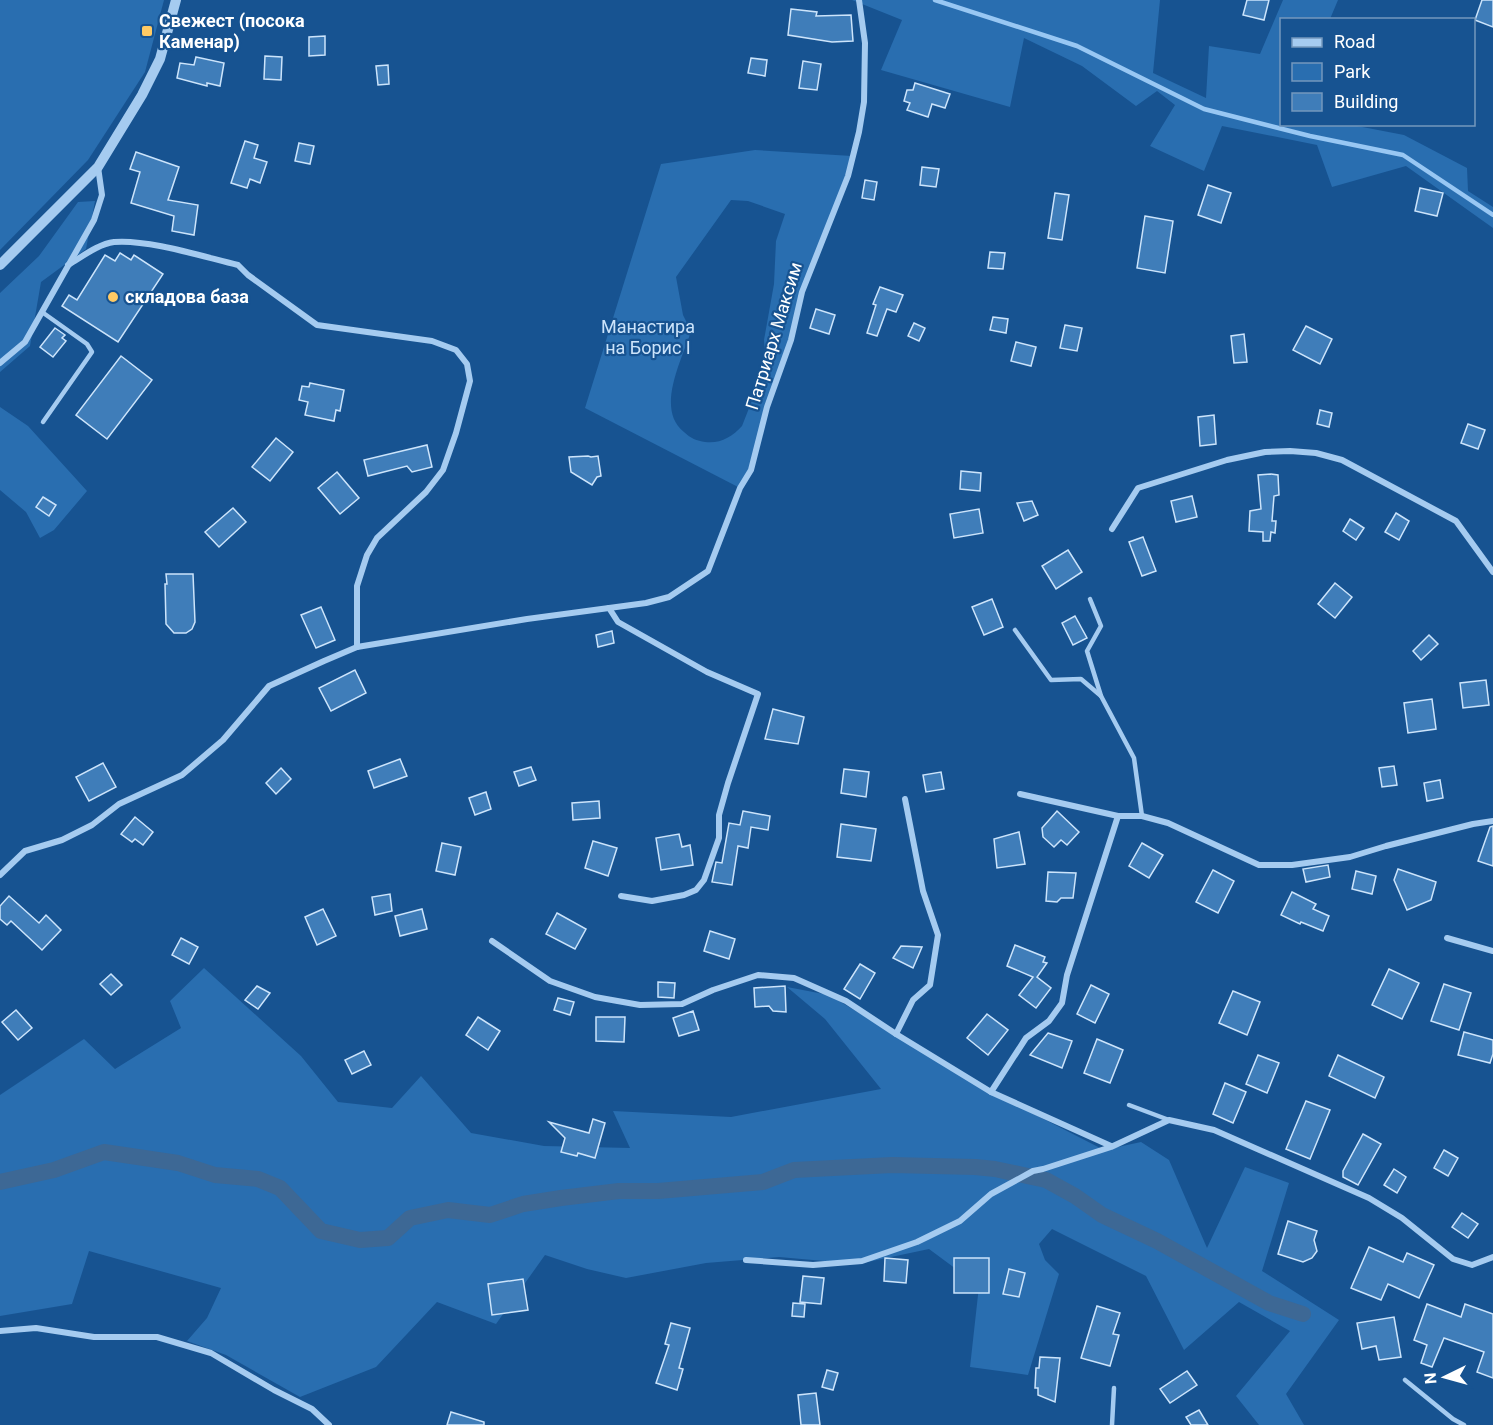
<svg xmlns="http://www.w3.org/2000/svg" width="1493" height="1425" font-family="Roboto,sans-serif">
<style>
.green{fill:#296eb0;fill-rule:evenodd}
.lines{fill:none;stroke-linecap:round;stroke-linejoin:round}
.stream{stroke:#98c7f3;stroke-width:4.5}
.canal{stroke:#3d6895;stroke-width:16}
.building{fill:#3f7db9;stroke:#cce4fb;stroke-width:1.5}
.service{stroke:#a5cbf0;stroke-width:4.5}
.minor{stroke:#a5cbf0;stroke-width:6}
.tertiary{stroke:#a5cbf0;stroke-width:10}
.poi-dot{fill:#ffca64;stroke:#175391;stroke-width:2}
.labels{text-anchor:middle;stroke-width:4.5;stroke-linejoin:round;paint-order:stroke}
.poi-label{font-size:18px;font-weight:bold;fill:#fff;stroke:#175391;text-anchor:start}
.park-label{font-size:18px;fill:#cce4fb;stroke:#175391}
.street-label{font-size:18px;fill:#fff;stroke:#175391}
</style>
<rect width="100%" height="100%" fill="#175391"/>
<g class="green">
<polygon points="0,0 164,0 145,72 88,160 0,250"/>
<polygon points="852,0 1160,0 1153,73 1206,98 1209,46 1260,54 1283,0 1338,0 1330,19 1282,20 1282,124 1352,125 1404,135 1467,168 1468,191 1493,207 1493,228 1406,166 1332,187 1317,145 1222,126 1204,171 1150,146 1175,105 1157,91 1136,106 1082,66 1024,38 1010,107 881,70 902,20"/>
<path d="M755 150 852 156 848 176 802 292 791 340 767 407 751 470 740 488 585 408 661 164ZM731 200 748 201 785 214 776 241 774 284 764 340 766 365 742 426C732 437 720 444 705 442 697 441 690 438 684 432 655 409 682 360 691 331L683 315 676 277Z"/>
<polygon points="95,201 86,249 41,282 30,346 0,372 0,293 39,256 78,202"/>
<polygon points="0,407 28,426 87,491 54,530 40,538 26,512 0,490"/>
<polygon points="204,968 301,1056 338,1102 392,1108 421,1076 471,1133 544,1146 630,1148 613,1111 731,1117 881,1089 825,1019 787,987 829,995 991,1092 1104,1150 1141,1142 1169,1160 1207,1248 1245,1167 1289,1183 1262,1271 1339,1320 1286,1394 1304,1425 1259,1425 1236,1396 1290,1331 1239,1302 1184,1350 1146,1276 1052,1229 1039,1244 1045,1260 1059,1274 1028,1375 970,1367 979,1286 929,1249 858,1264 779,1257 706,1263 626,1278 587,1269 545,1255 496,1324 437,1302 376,1367 300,1397 226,1355 187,1341 207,1318 221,1288 89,1251 72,1304 0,1316 0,1095 84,1039 115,1069 181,1028 170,1001"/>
</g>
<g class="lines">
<polyline class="stream" points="935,0 1077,46 1204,109 1310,136 1403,155 1493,215"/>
<polyline class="canal" points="0,1182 54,1170 104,1152 178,1163 215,1175 258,1179 280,1188 321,1231 360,1240 388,1238 410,1218 448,1210 490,1215 523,1204 561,1198 619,1191 658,1191 763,1182 794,1170 892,1165 975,1167 995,1169 1046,1180 1075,1196 1102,1215 1157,1241 1269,1303 1303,1314"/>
</g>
<g class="building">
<polygon points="1247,0 1269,0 1264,20 1243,15"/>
<polygon points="1482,0 1493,0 1493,27 1475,20"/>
<polygon points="791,9 817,12 816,16 851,15 853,41 832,42 788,35"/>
<polygon points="325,36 325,55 309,56 309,37"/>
<polygon points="265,56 282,57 281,80 264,79"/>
<polygon points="196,57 224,63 220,86 207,83 207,86 177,78 180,63 194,65"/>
<polygon points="751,58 767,60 765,76 748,73"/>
<polygon points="803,61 821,64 817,90 799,88"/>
<polygon points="388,65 389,84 378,85 376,66"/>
<polygon points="915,83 950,94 945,108 932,104 928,117 907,110 910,103 904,101 907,90 913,90"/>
<polygon points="245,141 258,145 254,158 267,162 260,183 250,179 247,188 231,183"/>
<polygon points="299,143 314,146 310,164 295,161"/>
<polygon points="136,152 179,167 168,200 198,205 194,235 172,231 174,216 131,203 140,172 130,169"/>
<polygon points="922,167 939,169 936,187 920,185"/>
<polygon points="865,180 877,182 874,200 862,198"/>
<polygon points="1208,185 1231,193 1221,223 1198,215"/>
<polygon points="1420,188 1443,193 1437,216 1415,211"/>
<polygon points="1055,193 1069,195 1062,240 1048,238"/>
<polygon points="1145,216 1173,221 1165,273 1137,268"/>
<polygon points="990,252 1005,253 1003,269 988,268"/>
<polygon points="120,253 131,260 134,255 163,274 118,342 62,306 69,295 77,300 105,255 115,261"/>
<polygon points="880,287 903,295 896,312 887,309 877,336 867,333 876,305 873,304"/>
<polygon points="816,309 835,315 829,334 810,328"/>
<polygon points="993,317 1008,319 1006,333 990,330"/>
<polygon points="914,323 925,328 919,341 908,336"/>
<polygon points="1065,325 1082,328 1077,351 1060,348"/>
<polygon points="1306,326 1332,339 1320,364 1293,350"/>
<polygon points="55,328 65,335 62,338 66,341 53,357 40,347"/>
<polygon points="1244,334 1247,362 1234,363 1231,336"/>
<polygon points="1016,342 1036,347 1031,366 1011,361"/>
<polygon points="121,356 152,380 107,439 76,415"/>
<polygon points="310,383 344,390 340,411 336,410 334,421 305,415 308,402 299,400 302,386 309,387"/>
<polygon points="1320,410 1332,413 1329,427 1317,424"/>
<polygon points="1214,415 1216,444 1200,446 1198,417"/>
<polygon points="1468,424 1485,430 1478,449 1461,443"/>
<polygon points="276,438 293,452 270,481 252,467"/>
<polygon points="427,445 432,467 412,472 407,466 368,476 364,460"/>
<polygon points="588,456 591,457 598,456 601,476 597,477 592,485 571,472 569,457"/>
<polygon points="961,471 981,473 980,491 960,489"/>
<polygon points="337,472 359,498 340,514 318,488"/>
<polygon points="1271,474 1278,475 1279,495 1274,496 1272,521 1276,521 1275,533 1271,532 1270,541 1263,541 1263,532 1249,531 1250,511 1261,509 1258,475"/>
<polygon points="1192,496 1197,517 1176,522 1171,501"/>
<polygon points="43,497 56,505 49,516 36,507"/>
<polygon points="1032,501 1038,515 1024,521 1017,503"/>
<polygon points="233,508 246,522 219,547 205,532"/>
<polygon points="979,509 983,533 954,538 950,514"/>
<polygon points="1396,513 1409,521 1399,540 1385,532"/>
<polygon points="1350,519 1364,528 1356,540 1343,531"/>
<polygon points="1143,537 1156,571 1142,576 1129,542"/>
<polygon points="1068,550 1082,572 1056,589 1042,566"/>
<polygon points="166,574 193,574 195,622 192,629 186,633 174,633 166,624 165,584 167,584"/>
<polygon points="1335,583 1352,597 1335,618 1318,604"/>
<polygon points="992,599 1003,627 984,635 972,607"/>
<polygon points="321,607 335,640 316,648 301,615"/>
<polygon points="1075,616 1087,638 1073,645 1062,623"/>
<polygon points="612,631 614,643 598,647 596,635"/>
<polygon points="1429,635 1438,644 1421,660 1413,651"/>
<polygon points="355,670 366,693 331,711 319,688"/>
<polygon points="1486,680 1489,705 1463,708 1460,683"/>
<polygon points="1432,699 1436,729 1408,733 1404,703"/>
<polygon points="773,709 804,717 798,744 765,739"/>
<polygon points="400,759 407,776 374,788 368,771"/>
<polygon points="103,763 116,787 89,801 76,777"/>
<polygon points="1394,766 1397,785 1382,787 1379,768"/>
<polygon points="531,767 536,780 519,786 514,772"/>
<polygon points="281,768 291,779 276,794 266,783"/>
<polygon points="844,769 869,772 866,797 841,793"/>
<polygon points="941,772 944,789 926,792 923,775"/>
<polygon points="1440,780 1443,798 1427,801 1424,783"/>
<polygon points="486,792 491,809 475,815 469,798"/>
<polygon points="599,801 600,818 573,820 572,803"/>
<polygon points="743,811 770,816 768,830 751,827 748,848 738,846 732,885 712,882 716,862 722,863 729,823 740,825"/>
<polygon points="1057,811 1079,832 1067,845 1061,840 1054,847 1043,837 1042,828"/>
<polygon points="135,817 153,832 143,845 135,839 132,842 121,834"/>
<polygon points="841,824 876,829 871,861 837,857"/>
<polygon points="1493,826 1493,866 1478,861 1490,827"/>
<polygon points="1019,832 1025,864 997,868 994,839"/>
<polygon points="679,834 682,847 690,845 693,865 661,870 656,838"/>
<polygon points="593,841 617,848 608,876 585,868"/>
<polygon points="442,843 461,847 455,875 436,871"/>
<polygon points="1142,843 1163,855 1149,878 1129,866"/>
<polygon points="1328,865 1330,877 1306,882 1303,869"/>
<polygon points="1398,869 1436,882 1431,900 1407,910 1394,880"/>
<polygon points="1213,870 1234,881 1218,913 1196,902"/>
<polygon points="1356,871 1376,876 1372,894 1352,889"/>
<polygon points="1048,872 1076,873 1073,898 1061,898 1057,902 1046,901"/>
<polygon points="1292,892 1316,904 1313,909 1329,916 1323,931 1301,922 1300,924 1281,915"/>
<polygon points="390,894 392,911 375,915 372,897"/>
<polygon points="9,896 39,923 46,915 61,930 42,950 11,921 7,925 0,919 0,906"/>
<polygon points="323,909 336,936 317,945 305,917"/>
<polygon points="422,909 427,929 400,936 395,916"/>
<polygon points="557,913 586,929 575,949 546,934"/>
<polygon points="710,931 735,939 729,959 704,951"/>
<polygon points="181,938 198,947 189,964 172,955"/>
<polygon points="1015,945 1045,957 1043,962 1047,963 1037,977 1051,988 1036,1008 1019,995 1033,977 1007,966"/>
<polygon points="901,946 922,947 913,968 893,958"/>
<polygon points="860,964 875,973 860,999 844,989"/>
<polygon points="1389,969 1419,983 1402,1019 1372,1005"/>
<polygon points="111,974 122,985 111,995 100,984"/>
<polygon points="658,982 675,983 674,998 658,997"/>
<polygon points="1444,984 1471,993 1459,1030 1431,1021"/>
<polygon points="1091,985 1109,994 1095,1023 1077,1014"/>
<polygon points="257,986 270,993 258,1009 245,1000"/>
<polygon points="785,986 786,1012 773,1011 769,1006 755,1007 754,988"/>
<polygon points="1233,991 1260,1002 1247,1035 1219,1023"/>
<polygon points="558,998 574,1002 570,1015 554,1010"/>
<polygon points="16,1010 32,1028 18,1040 2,1022"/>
<polygon points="693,1011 699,1030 679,1036 673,1018"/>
<polygon points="987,1014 1008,1030 988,1055 967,1038"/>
<polygon points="478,1017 500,1031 488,1050 466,1035"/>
<polygon points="596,1017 625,1017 624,1042 596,1041"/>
<polygon points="1464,1032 1493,1040 1493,1054 1490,1063 1458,1055"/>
<polygon points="1048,1033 1072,1041 1062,1068 1030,1055"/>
<polygon points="1097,1039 1123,1050 1110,1083 1084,1073"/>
<polygon points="364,1051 371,1065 352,1074 345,1060"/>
<polygon points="1258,1055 1279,1063 1267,1093 1246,1084"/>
<polygon points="1338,1055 1384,1077 1375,1098 1329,1076"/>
<polygon points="1225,1083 1246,1092 1233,1123 1213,1114"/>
<polygon points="1306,1101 1330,1110 1310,1159 1286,1149"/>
<polygon points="593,1119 605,1123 595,1158 578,1153 577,1156 561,1152 565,1138 549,1122 589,1133"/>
<polygon points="1363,1134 1381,1144 1358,1185 1343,1177 1343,1171"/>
<polygon points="1444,1150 1458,1158 1448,1176 1434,1168"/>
<polygon points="1394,1169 1406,1177 1397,1193 1384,1185"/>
<polygon points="1462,1213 1478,1224 1468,1238 1452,1227"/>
<polygon points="1288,1221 1317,1231 1314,1240 1317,1251 1312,1258 1303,1262 1278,1254"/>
<polygon points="1369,1247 1403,1262 1407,1253 1434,1265 1419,1298 1388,1284 1381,1300 1351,1288"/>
<polygon points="885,1258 908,1260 906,1283 884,1281"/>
<rect x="954" y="1258" width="35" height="35"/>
<polygon points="1009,1269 1025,1273 1019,1297 1003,1294"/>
<polygon points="803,1276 824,1278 821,1304 800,1302"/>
<polygon points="523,1279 528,1310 492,1315 488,1284"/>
<polygon points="793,1303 805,1304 804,1317 792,1316"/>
<polygon points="1427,1304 1461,1317 1465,1304 1493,1314 1493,1378 1477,1372 1484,1352 1444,1338 1432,1367 1421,1363 1427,1345 1414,1340"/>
<polygon points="1097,1306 1120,1313 1113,1334 1119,1335 1110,1366 1081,1358"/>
<polygon points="1394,1317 1401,1357 1379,1360 1376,1346 1362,1349 1357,1323"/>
<polygon points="671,1323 690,1328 679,1368 683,1369 677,1390 656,1383 669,1345 665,1344"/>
<polygon points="1040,1357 1060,1358 1055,1402 1038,1395 1038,1388 1035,1388 1036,1368 1039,1368"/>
<polygon points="827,1370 838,1373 833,1390 822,1387"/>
<polygon points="1187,1371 1197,1385 1170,1403 1160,1389"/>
<polygon points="816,1393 820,1425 801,1425 798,1395"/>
<polygon points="1199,1410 1208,1425 1191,1425 1186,1417"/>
<polygon points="451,1412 484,1422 484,1425 447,1425"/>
</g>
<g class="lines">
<g class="service">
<polyline points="42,312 87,344 92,352 43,422"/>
<polyline points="1090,599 1101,626 1087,651 1101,696"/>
<polyline points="1015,630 1051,680 1081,679 1101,696 1134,758 1142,816"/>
<polyline points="1129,1105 1169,1120"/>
<polyline points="1405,1380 1453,1419 1464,1425"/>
<polyline points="1112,1425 1114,1388"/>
</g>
<g class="minor">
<path d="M68 265C82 257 98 244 114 242 148 239 204 257 238 265L248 275 317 325 432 341 456 350 467 364 470 381 456 433 443 470 426 492 377 538 367 555 357 586V647"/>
<polyline points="0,363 25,342 94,220 102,195 98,167"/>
<polyline points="1112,529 1138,488 1227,460 1265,452 1290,451 1316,453 1342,460 1456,521 1493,572"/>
<polyline points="609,608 646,603 669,597 708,571 740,488 751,470 767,407 791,340 802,292 848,176 859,132 864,102 865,43 859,0"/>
<polyline points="1020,794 1118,816 1142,816 1168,823 1259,865 1292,865 1350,857 1386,846 1473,824 1493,821"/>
<polyline points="0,875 25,851 62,840 92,825 119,804 182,775 223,740 269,686 324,661 357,647 527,619 609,608 618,622 707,672 758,694 728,783 719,815 719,838 704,880 696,890 684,895 652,901 621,896"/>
<polyline points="1447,938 1493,951"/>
<polyline points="492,941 550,981 595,997 640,1005 682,1004 713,990 758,975 794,978 846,1001 896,1034 991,1092 1111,1146"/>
<polyline points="896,1034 913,1000 930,985 938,935 923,891 905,799"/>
<polyline points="991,1092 1026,1038 1049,1021 1062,1003 1067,975 1118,816"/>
<polyline points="746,1260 813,1265 862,1261 917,1242 960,1221 991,1194 1033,1171 1043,1169 1111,1147 1169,1120 1214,1130 1369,1198 1402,1218 1453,1259 1472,1265 1493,1257"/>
<polyline points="0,1331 36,1328 94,1337 157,1337 211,1353 274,1390 312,1409 329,1425"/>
</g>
<polyline class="tertiary" points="0,265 98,167 142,95 160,59 176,0"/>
</g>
<g class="poi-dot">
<rect x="141" y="25" width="12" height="12" rx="3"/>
<circle cx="113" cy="297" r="6"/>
</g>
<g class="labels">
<g class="poi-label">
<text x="159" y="27">Свежест (посока<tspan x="159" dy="21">Каменар)</tspan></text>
<text x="125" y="303">складова база</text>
</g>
<g class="park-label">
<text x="648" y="333">Манастира<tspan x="648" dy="21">на Борис І</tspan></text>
</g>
<g class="street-label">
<text transform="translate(774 336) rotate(-73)" y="6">Патриарх Максим</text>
</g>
</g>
<rect x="1280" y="18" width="195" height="108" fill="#175391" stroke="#7498bd" stroke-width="1.5"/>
<rect x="1292" y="38" width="30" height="9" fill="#a5cbf0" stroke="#7498bd" stroke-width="1.5"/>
<text x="1334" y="48" font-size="18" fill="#ffffff">Road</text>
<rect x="1292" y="63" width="30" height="18" fill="#296eb0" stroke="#7498bd" stroke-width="1.5"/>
<text x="1334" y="78" font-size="18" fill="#ffffff">Park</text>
<rect x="1292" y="93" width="30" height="18" fill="#3f7db9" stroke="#7498bd" stroke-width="1.5"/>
<text x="1334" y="108" font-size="18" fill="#ffffff">Building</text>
<g transform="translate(1445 1377) rotate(265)" stroke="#175391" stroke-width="4.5" paint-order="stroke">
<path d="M0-4.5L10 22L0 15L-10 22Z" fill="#ffffff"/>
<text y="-9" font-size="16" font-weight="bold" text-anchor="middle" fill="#ffffff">N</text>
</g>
</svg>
